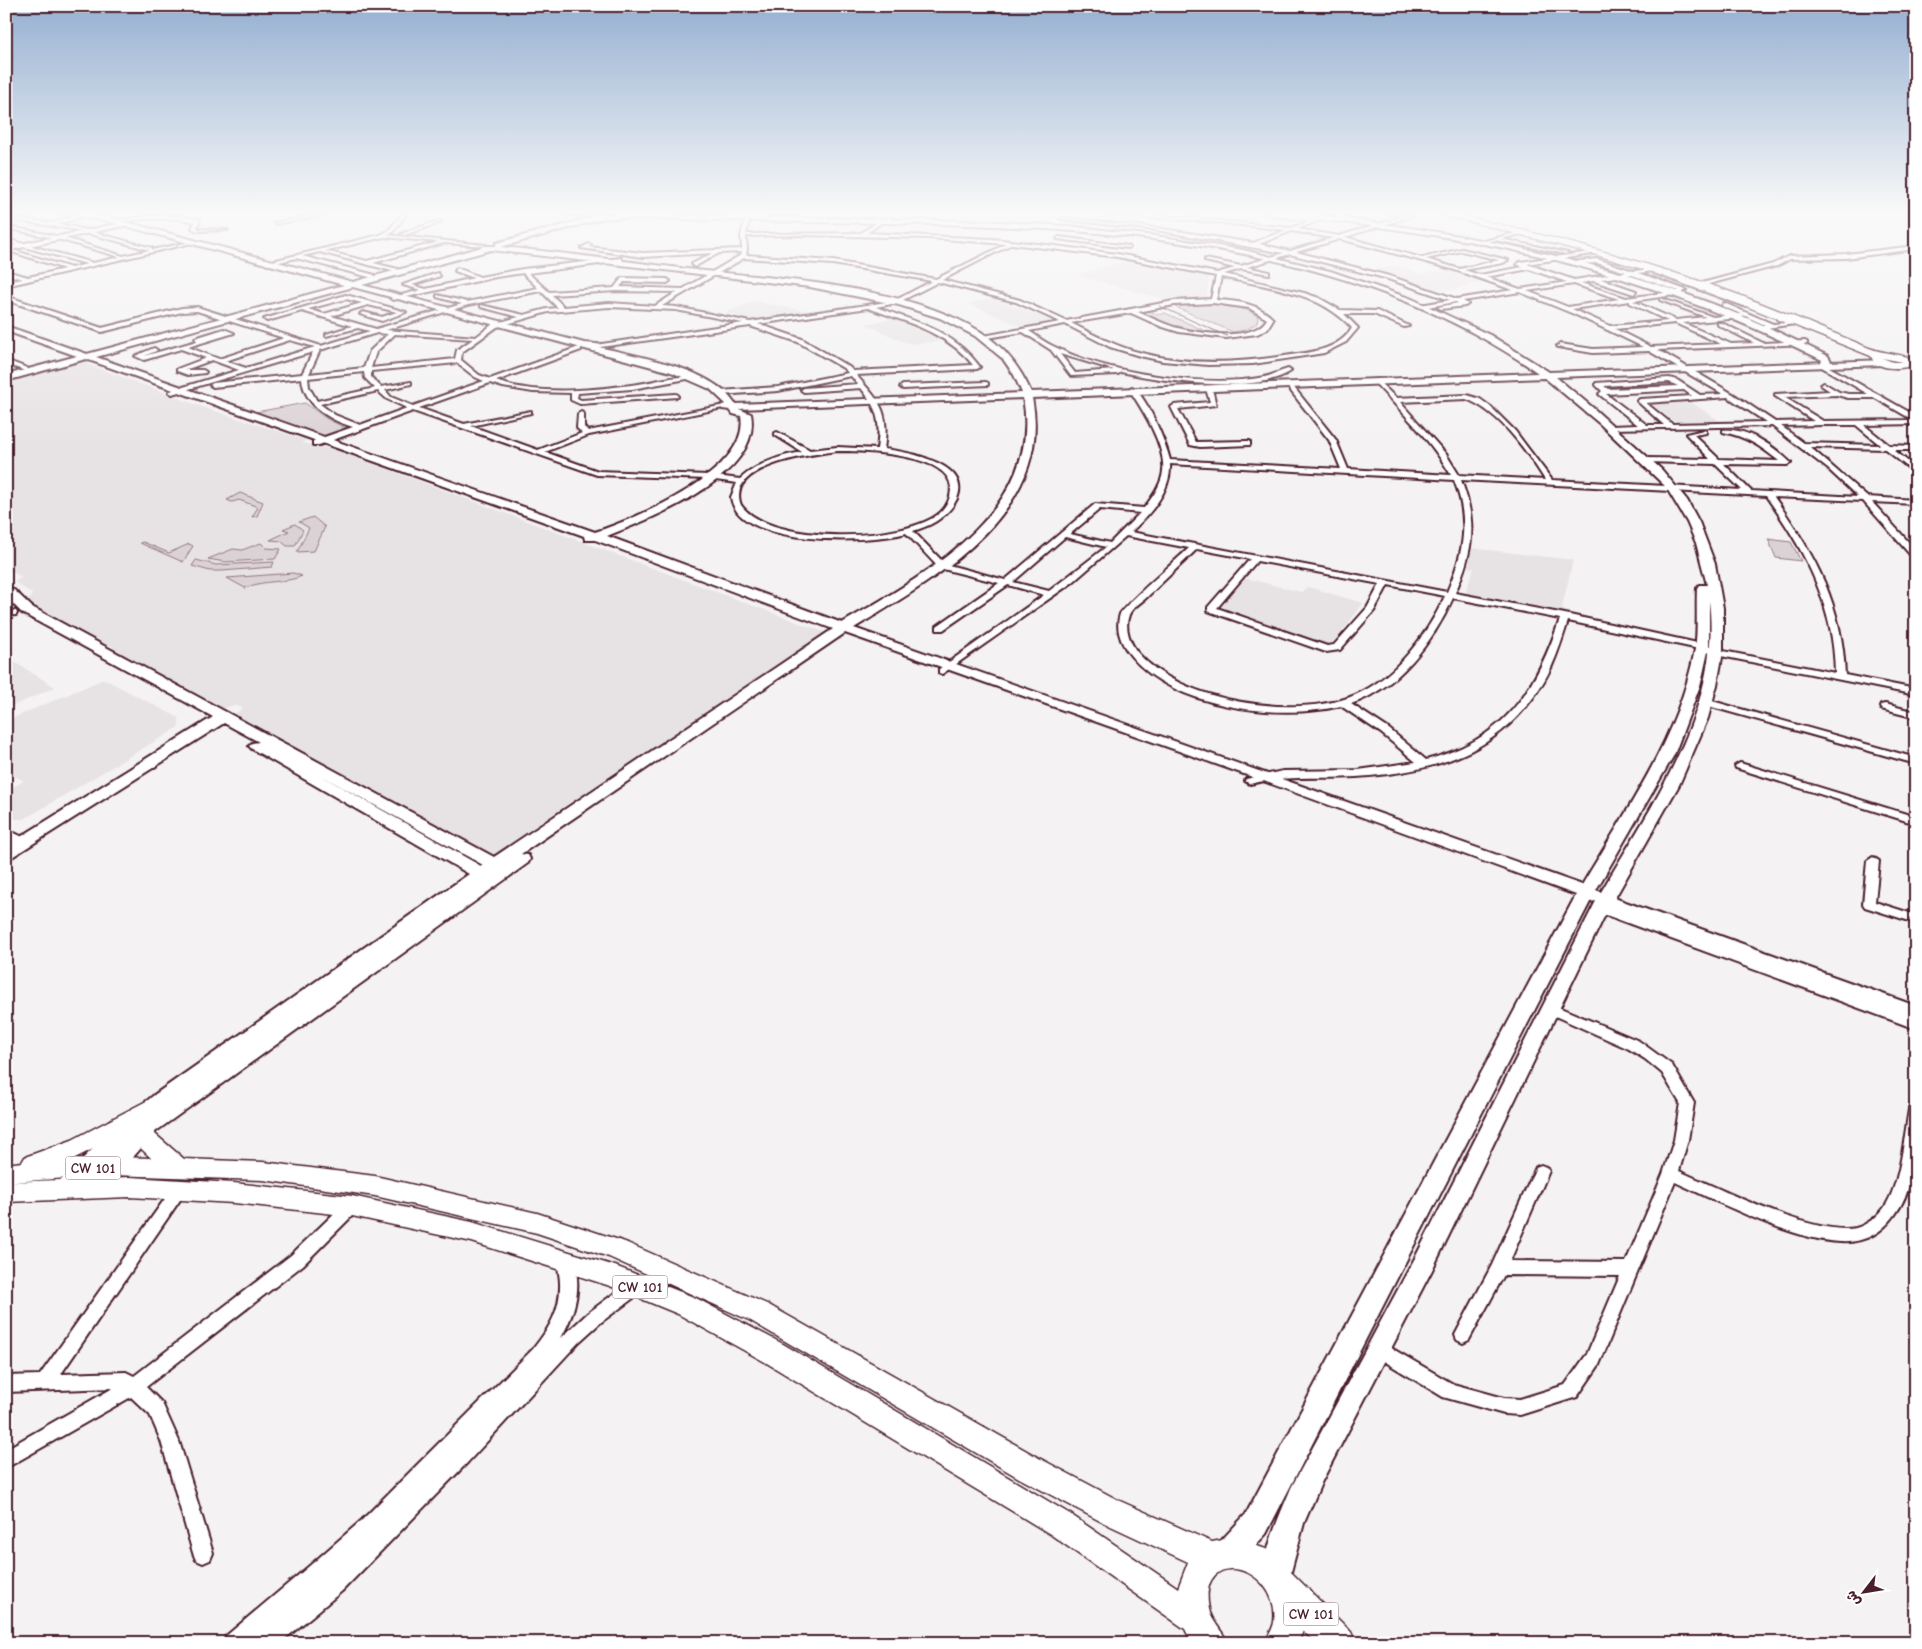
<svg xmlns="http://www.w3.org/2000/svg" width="1922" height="1649" font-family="'Comic Neue','Playpen Sans Arabic',sans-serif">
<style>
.built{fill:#e7e2e3}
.green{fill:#dbd2d5;stroke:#927880}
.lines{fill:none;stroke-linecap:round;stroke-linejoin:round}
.minor-casing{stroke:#4a1f2b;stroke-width:4}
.tertiary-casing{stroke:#4a1f2b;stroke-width:4}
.secondary-casing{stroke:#4a1f2b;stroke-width:4}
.primary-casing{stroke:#4a1f2b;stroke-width:3}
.trunk-casing{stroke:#4a1f2b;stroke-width:3}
.minor{fill:#fff;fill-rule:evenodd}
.tertiary{fill:#fff;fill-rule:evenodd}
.secondary{fill:#fff;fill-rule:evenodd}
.primary{fill:#fff;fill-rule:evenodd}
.trunk{fill:#fff;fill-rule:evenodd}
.tram{stroke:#4a1f2b;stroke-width:1}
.labels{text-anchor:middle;stroke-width:5;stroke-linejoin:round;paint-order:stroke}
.shield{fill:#fff;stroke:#80626b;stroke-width:1}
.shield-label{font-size:14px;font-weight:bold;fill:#4a1f2b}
</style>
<rect width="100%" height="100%" fill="#f4f2f2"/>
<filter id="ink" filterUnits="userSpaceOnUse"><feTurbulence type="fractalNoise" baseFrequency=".02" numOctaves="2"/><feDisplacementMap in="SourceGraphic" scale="10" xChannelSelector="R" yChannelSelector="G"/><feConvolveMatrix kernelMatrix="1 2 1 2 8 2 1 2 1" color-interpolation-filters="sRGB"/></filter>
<g filter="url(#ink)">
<g class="built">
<polygon points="1130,260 1210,276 1206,298 1167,300 1076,275"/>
<polygon points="1394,265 1423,274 1449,269 1488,281 1449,290 1430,288 1374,271"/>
<polygon points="992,298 1051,319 1051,321 1022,327 969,304"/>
<polygon points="755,301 813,312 753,320 724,313"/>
<polygon points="895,318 932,334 941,341 914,344 904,342 865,324"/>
<polygon points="73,362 82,362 211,410 306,440 302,443 336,450 829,634 499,856 490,853 248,721 237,719 236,713 243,708 234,705 224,708 114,650 112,648 113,646 102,644 28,604 32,594 15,582 22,577 11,571 6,572 6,379"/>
<polygon points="1689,401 1724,424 1679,425 1648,402"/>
<polygon points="1471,548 1573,560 1562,607 1565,612 1562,614 1468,594 1466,591 1474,568 1468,567"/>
<polygon points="1244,578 1301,592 1308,587 1363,603 1331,647 1314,644 1213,609"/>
<polygon points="6,657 55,687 6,709"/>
<polygon points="104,679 179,718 179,727 24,819 14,819 6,814 6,791 24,781 6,771 6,721"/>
</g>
<g class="green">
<polygon points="1207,303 1248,310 1258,317 1257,323 1246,330 1233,332 1173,306"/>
<polygon points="1148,310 1159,315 1165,313 1210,333 1174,328 1139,311"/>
<polygon points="305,403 327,419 348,429 324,437 256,412"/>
<polygon points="240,493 263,502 257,516 252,517 258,507 239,500 232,502 227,500"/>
<polygon points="313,517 325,527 314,551 297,552 309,528 299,522"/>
<polygon points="295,524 303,530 295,546 287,546 281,541 270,540 289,531 283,529"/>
<polygon points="1768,539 1791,542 1801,561 1776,558"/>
<polygon points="143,542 169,553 189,544 193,546 183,562 140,543"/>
<polygon points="261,543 266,548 281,549 275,559 225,562 208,559 233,549 242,550"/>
<polygon points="196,560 216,565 274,562 272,567 222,571 210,571 192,566"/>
<path d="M293 573 302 576C284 584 266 579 245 588L227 578Z"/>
</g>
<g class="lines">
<defs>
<g id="minor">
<polygon points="326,213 334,213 276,224 274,223"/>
<path d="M403 213H407L392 233 387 235 486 245 484 246 444 243 373 263 398 269 396 272 320 252 302 256 375 275 373 278 296 258 267 265 264 263 380 235 388 231ZM384 237 439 242 367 261 325 251Z"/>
<polygon points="549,213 597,216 595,217"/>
<path d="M739 213H751L743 215 749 221 746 234 861 233 879 221 881 223 867 233 992 239 1055 246 1117 254 1217 273 1235 268 1205 261V259L1241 266 1284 253 1156 230 1060 219 1062 218 1156 228 1253 243 1286 230 1214 222 1087 213 1182 217 1291 228 1321 217 1323 219 1297 229 1339 236 1402 217 1385 213 1408 215 1421 213 1345 237 1422 258 1462 249 1508 260 1503 263 1464 270 1480 275 1523 267 1517 264 1520 262 1590 252 1592 254 1527 264 1574 280 1626 272 1597 263 1577 264 1579 261 1597 259 1633 271 1653 269V271L1639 273 1686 290 1681 294 1633 301 1676 320 1706 317 1660 300V298L1713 317 1741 314 1722 306 1724 303 1773 324 1785 323 1777 319 1782 318 1795 324 1760 329 1758 326 1765 325 1743 315 1741 318 1683 323 1731 344 1754 343 1718 325V323H1722L1763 343 1805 341 1807 342V344L1658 350 1733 394 1775 422 1814 421 1775 396V394L1830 391 1821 385 1824 383 1839 392 1848 394H1868L1820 366 1819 365 1822 363 1916 416V424L1864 425 1889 445 1916 446V450H1894L1916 468V474L1885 449 1810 447 1867 497 1916 500V504L1872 502 1916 550V558H1913L1863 501 1774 497C1814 553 1843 605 1845 675L1916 689V695L1716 655 1699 649 1568 621C1563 637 1558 653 1551 668 1511 749 1441 772 1356 777 1318 779 1288 775 1250 784L1245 781 1246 779 1283 771 1358 770 1416 762 1381 733 1341 706C1278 721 1174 708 1131 656 1121 644 1115 629 1120 614 1123 606 1179 558 1189 548L1126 536 1073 582 942 674 939 673V669L1044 595 1008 585 943 630H937V626L999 583 939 568 906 533C871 543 737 548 731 497L737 483 708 479 597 475 413 411 319 445H313V441L353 427C329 420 304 405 302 378L213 387 210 385 213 383 302 374 313 352 172 394 169 392 170 391 239 370 212 360 185 370H203L206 372 205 373 188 375 177 371V369L206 358 181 349 144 360 135 356 154 348 157 350 156 351 144 356 197 341 195 338 224 329 234 333 188 347 219 359 284 338 197 311 182 312 102 332 6 300V296L102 328 182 308 197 307 321 346 370 331 358 328 326 336V334L352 326 302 311 267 321 264 319 346 295 406 312 382 321 360 314 363 312 382 317 397 312 368 305 331 316 376 329 462 304 437 297V295L467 302 538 288 523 273 496 277 393 300 390 298 421 290 403 285 438 273 440 276 412 285 426 289 474 278 455 271 457 268 480 277 523 269 621 258 623 261 528 273 549 292 614 288 622 278 667 279 670 281 667 283 624 282 620 287 683 289 741 255 742 252 719 253 694 267 692 264 713 253 643 257 581 248 589 244 591 245 589 247 643 253 742 249 741 235 745 221 737 215ZM1292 231 1333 238 1290 251 1259 244ZM805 235 930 238 1006 244 936 279 833 261 746 255 747 250 746 236ZM1340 239 1452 269 1513 290 1457 299 1389 276 1296 252ZM1012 244 1117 257 1216 276 1211 299 1174 301 1066 321 1020 300 942 280ZM1462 251 1499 260 1460 269 1426 259ZM1290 254 1385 278 1450 300 1420 305 1422 308 1456 302 1458 303 1438 307 1441 309 1465 306 1468 304 1463 301 1520 292 1574 314 1643 347 1593 349 1560 344 1557 346 1558 347 1593 353 1649 351 1723 394 1700 395 1677 380 1669 378 1596 383V385L1602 391 1599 394 1600 395 1638 425 1611 426 1608 428 1609 429 1772 426 1828 469 1858 497 1751 491 1724 464 1787 465 1791 463C1775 447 1747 427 1723 430V432C1747 437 1760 446 1779 461L1719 459 1694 435 1706 433V431L1704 430 1686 434 1710 459 1646 458 1642 460 1646 462 1715 464 1742 490 1552 480 1515 431 1491 407 1480 399 1467 395 1396 398 1377 380 1375 381V383C1402 412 1431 440 1451 475L1348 469 1336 440 1292 385 1290 384 1287 386 1329 440 1341 469 1170 460C1166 443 1146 395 1132 387L1129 389C1142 409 1166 446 1163 471 1162 484 1152 498 1144 508L1095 504 1005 580 945 564 913 531C930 526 944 519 954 504 979 465 909 452 884 449 890 410 879 401 856 375L977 369 980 367C953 330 916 322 876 307L897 303 938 282 1016 302 1060 322 978 337 981 339 1023 332 1051 350 1071 376 1118 374 1121 372C1162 381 1256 395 1291 371L1288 369C1278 372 1269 377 1259 378 1202 387 1106 373 1055 347 1045 343 1037 336 1029 331L1065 324 1110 347 1140 356 1163 361 1208 365 1253 364 1324 353 1346 342 1358 328 1344 314H1374L1404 327 1409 326 1377 311 1340 310 1319 298 1304 293 1224 274 1241 269 1269 274V272L1247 267ZM744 258 833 264 932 281 894 301 750 322 676 307 662 306ZM1529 269 1567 282 1520 289 1486 277ZM1632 275 1679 291 1626 298 1581 283 1594 281 1634 294 1636 291 1601 279ZM1221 277C1267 287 1318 291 1352 328 1348 335 1342 340 1335 344 1322 351 1306 353 1291 355 1242 363 1190 366 1142 353 1117 347 1094 335 1071 323L1131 313 1160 326 1179 332 1226 338 1257 334 1267 329 1273 319C1258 303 1237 301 1216 300ZM1574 284 1619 299 1568 307 1527 291ZM541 291 558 308 547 309 524 315 481 305V307L519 317 493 324 476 337 386 330 468 305ZM616 291 677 292 655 306 609 303 564 307 552 295ZM346 299 362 303 324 314 308 309ZM1630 301V303L1668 321 1610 326 1572 309ZM1213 303 1249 308 1267 319C1253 343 1197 333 1174 327 1162 323 1150 317 1138 312L1174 305ZM609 307 676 310 743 323 595 345 592 347 593 348 750 326 798 342 845 369 848 373 778 387 720 391 717 393 720 395 778 391 851 376 858 384 804 388 801 390 804 392 861 388C878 409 881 422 877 449L837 447 810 450 777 432 775 433V435L802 452C779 456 758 463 740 479L708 475 598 471 545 452 589 435 728 407 725 405 588 431 584 427V414L581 412 578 414 577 428 582 433 538 450 471 426 531 413V411L464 424 419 408 490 383 503 387 533 392 571 393V400L580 404 678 397V395L676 394 581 400 577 398 578 393 632 389 687 379V377C672 376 653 382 638 384 595 390 537 396 496 381L581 350V348L579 347 490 379 479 375 461 360 462 352 497 327 548 312ZM868 308C906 322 947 332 973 365L853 371 849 367 802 339 758 324ZM1675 323 1721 344 1651 347 1615 329ZM377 333 388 334 370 351 364 368 309 374 320 350ZM395 334 473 339 457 350 455 359 371 368 376 352ZM290 340 315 347 246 368 225 361ZM1060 354 1114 370 1075 373ZM457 363 475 377 484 381 413 406 391 397 385 390 411 384V382L381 387 371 377V371ZM364 372 365 378 375 388 317 401 309 387 308 378ZM1669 382 1678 386 1608 389 1604 386ZM1684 390 1692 396 1640 399 1637 401 1664 425H1647L1606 394ZM378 391 387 399 407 408 360 425 335 415 320 404ZM1837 395 1848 398H1875L1913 420 1823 421 1784 397ZM1728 397 1766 422 1672 424 1646 403ZM1466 399C1500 412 1526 450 1545 480L1459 475 1446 454 1400 402ZM1822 425H1856L1880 445 1804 443 1781 426ZM837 451C862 451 950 453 951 488 951 497 947 506 941 512 907 543 769 545 741 505 725 465 813 454 837 451ZM1170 464 1454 480C1470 521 1464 552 1447 592L1131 532C1148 516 1172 491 1170 464ZM1461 480 1766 496C1805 551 1834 604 1835 673L1718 650 1702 644 1565 614 1455 593C1473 551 1478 524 1461 480ZM1100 509 1140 513 1110 543 1070 534ZM1065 537 1106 547 1049 591 1013 582ZM1197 549 1250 559 1208 607V611L1326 652 1340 650 1374 611 1388 585 1445 596C1427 635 1395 678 1355 695 1297 720 1180 702 1138 653 1130 643 1124 628 1129 615 1131 609 1140 603 1145 599 1162 582 1180 566 1197 549ZM1257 561 1380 584 1367 608 1334 645 1327 646 1217 608ZM1453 598 1560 619C1535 691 1505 740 1426 760L1389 729 1351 704C1397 689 1434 641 1453 598Z"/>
<polygon points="890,213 894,213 889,221 887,220"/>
<polygon points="1346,213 1351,213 1340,220 1336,219"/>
<polygon points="1434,213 1442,213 1459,217 1457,218"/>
<polygon points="1908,213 1916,213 1916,216 1908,214"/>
<polygon points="77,216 79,218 57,224 74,227 152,248 152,250 190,242 192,243 6,286 6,282 23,279 6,274 6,271 28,277 65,269 6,250 6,248 71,268 87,264 6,242 6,239 93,263 120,257 58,239 6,228 6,226 61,237 123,256 150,250 72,229 6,219 6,217 51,223"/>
<path d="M150 216H181L200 220 197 228 198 229 228 230 197 231 192 228 195 222C170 216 143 219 117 222L115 221Z"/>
<polygon points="437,221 441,222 405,235 401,234"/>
<polygon points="1519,232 1521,234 1501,239 1568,253 1566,254 1495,240 1479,244 1477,243"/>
<polygon points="1059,237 1128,246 1130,247 1128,248 1057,239"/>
<polygon points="1916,246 1916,249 1846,258 1790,259 1777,266 1705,285 1702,283 1773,264 1789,256 1846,254"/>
<polygon points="1656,270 1748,304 1749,305 1744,306 1654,273"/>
<polygon points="6,360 27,368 28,369 25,371 6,364"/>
<polygon points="986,382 988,383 988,385 903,389 900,387 903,385"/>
<polygon points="1209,387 1212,389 1216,405 1178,409 1196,442 1247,441 1250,441 1250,445 1200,447 1190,445 1171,407 1174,405 1210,402 1206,389"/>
<polygon points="1705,699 1916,758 1916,764 1701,704 1700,702 1701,700"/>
<polygon points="1885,704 1916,712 1916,718 1881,709 1880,707 1881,705"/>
<polygon points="1740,763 1916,817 1916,824 1736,768 1735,766"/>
<polygon points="1873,857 1879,861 1875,902 1916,915 1916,923 1865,907 1863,904 1867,861"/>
<path d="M1551 1004 1639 1041 1672 1065 1694 1103 1688 1140 1679 1171C1719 1188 1815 1237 1856 1228 1867 1225 1880 1215 1886 1205 1901 1180 1904 1138 1909 1109L1911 1105 1916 1104C1916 1120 1917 1137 1916 1153 1912 1195 1890 1245 1840 1242 1790 1239 1721 1203 1675 1182L1599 1365 1577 1397 1520 1415 1504 1414 1443 1397 1374 1355 1371 1350 1374 1345 1380 1342 1386 1345 1453 1384 1504 1398 1520 1399 1565 1385 1587 1354 1620 1276 1504 1275 1469 1340 1463 1343 1457 1340 1455 1335 1492 1265 1536 1167 1541 1165 1546 1167 1549 1171 1510 1261 1626 1262 1663 1174 1674 1140 1680 1103 1662 1073 1645 1059 1629 1049 1546 1012 1544 1009 1546 1006Z"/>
<polygon points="179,1184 184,1186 187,1190 184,1194 61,1374 126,1372 134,1376 291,1255 347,1201 352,1200 357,1201 360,1206 357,1211 303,1265 146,1387 162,1403 179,1441 213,1553 210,1560 203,1563 196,1560 193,1553 161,1441 150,1415 131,1397 6,1468 6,1449 113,1388 6,1392 6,1376 40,1375 174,1186"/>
<path d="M565 1254 571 1256C584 1283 575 1313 561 1338L588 1313 631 1281 637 1279 643 1281 645 1286 643 1291 600 1323 579 1342 468 1462 342 1591 280 1643H254L256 1637 250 1643H223L226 1636 314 1562 362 1520 533 1349C549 1329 561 1310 560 1283 560 1274 556 1264 559 1256Z"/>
</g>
<g id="tertiary">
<path d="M1267 213C1305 210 1346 219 1384 224 1490 239 1596 261 1696 298 1742 314 1785 335 1828 356L1831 361 1825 367H1819L1822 360C1713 306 1604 267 1484 244 1437 235 1389 228 1342 222 1325 220 1280 220 1267 213Z"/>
<polygon points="126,222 128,225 6,251 6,247"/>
<polygon points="6,610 16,611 17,613 16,615 6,616"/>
<polygon points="6,829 27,839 29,842 22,846 6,839"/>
<polygon points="1606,895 1916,1006 1916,1029 1595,911 1593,908 1595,905 1601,903 1599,900"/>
</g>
<g id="secondary">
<polygon points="6,213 30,213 6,215"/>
<path d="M58 213 107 217 353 282 486 246H496V243L593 217 595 214 980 221 1068 226 1156 236 1243 250 1330 271 1412 299 1490 335 1549 372 1887 360 1888 362 1884 365 1556 377 1592 407 1662 470 1687 500 1699 522 1715 564 1723 608V652L1717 685 1708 718 1679 785 1603 919 1432 1270 1322 1481 1304 1523 1287 1587 1277 1591 1267 1587C1257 1562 1281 1513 1291 1488L1416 1256 1596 901 1590 902 1266 1534 1238 1564 1228 1568 1218 1564 1214 1554 1218 1544 1246 1514 1576 895 1258 779 845 633 521 854 528 855 530 859 528 863 155 1132 101 1194 93 1197 85 1194 82 1188 83 1185C75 1194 70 1199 58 1195L55 1189 58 1183 112 1130 154 1095 469 874 252 749 249 746 252 743 259 742 224 723 12 857 6 858V846L213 717 22 613 6 597V587L14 590 32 607 494 857 833 629 595 540H585L584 536 86 359 6 381V375L77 356 6 331V326L87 354 344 285 107 221ZM605 218C671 218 737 221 803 222 1045 224 1333 227 1538 373L1031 392C1020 367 1004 347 981 332 909 286 780 279 696 270 631 262 566 253 501 247ZM491 250 810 287 899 305 940 318 975 336 1003 359 1014 375 1022 393 735 404C711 367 639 357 599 347L597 344 584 343 362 285ZM353 287 671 372 710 389 726 404 722 405V409L730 410 733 414 741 416C751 471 638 518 595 532L96 357ZM1545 378 1600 424 1666 487 1687 522 1696 543 1707 585H1699L1697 588C1696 608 1698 630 1695 649 1679 736 1626 811 1582 885L854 628C935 579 1055 511 1032 398ZM1023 398C1044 511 923 576 842 623L607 536C652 518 763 476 751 414L739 409ZM1709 601C1722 708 1652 805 1601 892L1596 890 1674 755 1701 683 1709 647ZM320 775 483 865 481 866Z"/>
</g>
<path id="primary" d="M154 1097 162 1100 165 1106 162 1112 139 1126 148 1128 184 1159 263 1162 375 1176 537 1213 625 1242 769 1305 1039 1458 1120 1501 1212 1542 1233 1538 1269 1550 1351 1632 1356 1643H1316L1303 1631 1298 1643H1265C1268 1636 1273 1629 1274 1622 1281 1565 1196 1544 1209 1609 1211 1621 1223 1631 1228 1643H1192L1185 1629 1050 1534 765 1362 678 1314 610 1286 472 1242 352 1216 234 1203 130 1197 6 1202V1164L22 1162 25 1157 72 1140ZM131 1130 129 1134 132 1140 151 1158 111 1157 73 1159ZM111 1175 263 1180 375 1196 537 1233 609 1257 751 1321 1019 1478 1100 1521 1188 1562 1178 1588 1070 1514 783 1344 696 1298 615 1266 472 1222 352 1196 234 1183 130 1177 11 1182Z"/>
<path id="trunk" d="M1438 213H1450C1533 232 1615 253 1696 280 1754 299 1812 324 1869 348 1884 354 1900 353 1916 360V364C1904 370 1875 371 1871 356L1691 284 1597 255ZM1882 358 1903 362H1893Z"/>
</defs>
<use href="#minor" class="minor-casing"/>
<use href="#tertiary" class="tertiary-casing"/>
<use href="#secondary" class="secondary-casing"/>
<use href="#primary" class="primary-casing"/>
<use href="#trunk" class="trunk-casing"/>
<use href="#minor" class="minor"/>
<use href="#tertiary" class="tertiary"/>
<use href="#secondary" class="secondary"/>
<use href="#primary" class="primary"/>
<use href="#trunk" class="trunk"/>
<polyline class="tram" points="1159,306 1227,336"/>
</g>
</g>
<linearGradient id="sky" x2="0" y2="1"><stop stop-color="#95b0d1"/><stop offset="0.48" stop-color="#faf9f9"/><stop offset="1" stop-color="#faf9f9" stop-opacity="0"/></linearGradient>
<rect width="1922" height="444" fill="url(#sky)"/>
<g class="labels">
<g class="shield">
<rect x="65.5" y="1156.5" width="55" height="23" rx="4"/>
<rect x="612.5" y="1275.5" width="55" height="23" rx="4"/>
<rect x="1283.5" y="1602.5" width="55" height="23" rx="4"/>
</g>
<g class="shield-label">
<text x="93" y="1173">CW 101</text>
<text x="640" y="1292">CW 101</text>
<text x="1311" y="1619">CW 101</text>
</g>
</g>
<rect width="1922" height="1649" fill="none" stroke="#fff" stroke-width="25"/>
<rect x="12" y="12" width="1897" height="1624" fill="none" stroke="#4a1f2b" stroke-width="2" filter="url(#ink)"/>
<g transform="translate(1864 1592) rotate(239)" stroke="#ffffff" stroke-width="4" paint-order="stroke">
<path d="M0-4L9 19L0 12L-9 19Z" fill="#4a1f2b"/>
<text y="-8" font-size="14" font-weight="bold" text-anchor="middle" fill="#4a1f2b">ش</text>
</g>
</svg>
